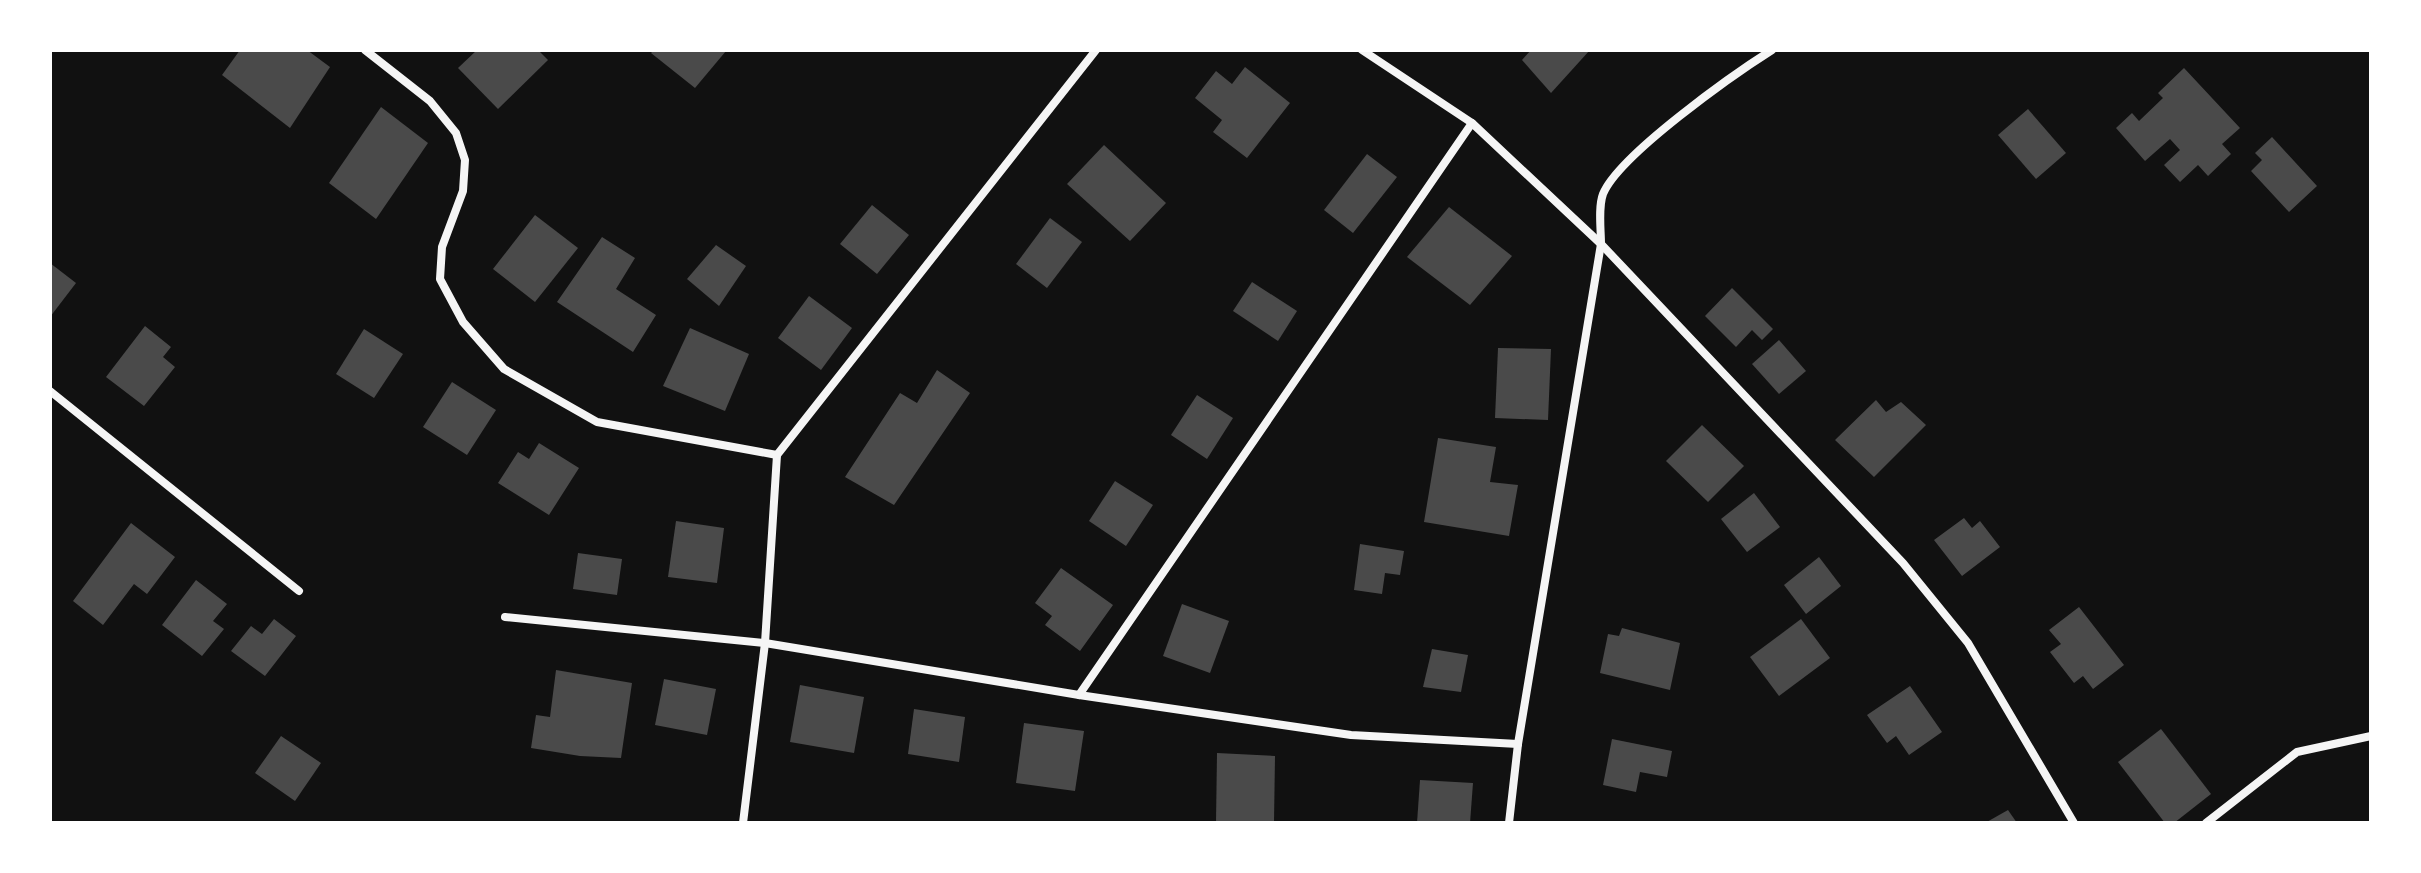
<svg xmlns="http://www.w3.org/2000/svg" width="2421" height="873" font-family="'PT Serif',serif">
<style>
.building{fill:#4a4a4a}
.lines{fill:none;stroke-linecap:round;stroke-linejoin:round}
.minor{stroke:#f5f5f5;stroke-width:8}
</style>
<rect width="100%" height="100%" fill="#111"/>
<g class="building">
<polygon points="240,50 307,50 330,67 290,128 222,75"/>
<polygon points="477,50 538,50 548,60 498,109 458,68"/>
<polygon points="654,50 724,50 726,51 695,88 651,53"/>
<polygon points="1531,50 1590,50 1551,93 1522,60"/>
<polygon points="1245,67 1290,103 1247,158 1213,132 1222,120 1195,98 1216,71 1232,84"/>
<polygon points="2184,68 2240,128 2222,144 2231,154 2208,176 2198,165 2180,182 2164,165 2180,150 2170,139 2145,161 2116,128 2132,113 2139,121 2163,98 2158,93"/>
<polygon points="381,107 428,143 376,219 329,183"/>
<polygon points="2028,109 2066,153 2036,179 1998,135"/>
<polygon points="2272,137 2317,186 2289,212 2251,171 2262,160 2255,153"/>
<polygon points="1104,145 1166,203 1130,241 1067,184"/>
<polygon points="1367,154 1397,177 1353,233 1324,210"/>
<polygon points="872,205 909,235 877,274 840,244"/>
<polygon points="1449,207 1512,256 1470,305 1407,257"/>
<polygon points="535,215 578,248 535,302 493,269"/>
<polygon points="1050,218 1082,242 1047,288 1016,264"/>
<polygon points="602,237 635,258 616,289 656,315 633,352 557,302"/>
<polygon points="716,245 746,266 719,306 687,279"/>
<polygon points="50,263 76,283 50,317"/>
<polygon points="1252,282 1297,311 1278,341 1233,311"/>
<polygon points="1732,288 1773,329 1762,340 1752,330 1736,347 1705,316"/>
<polygon points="809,296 852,328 821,370 778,338"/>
<polygon points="145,326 171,347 163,357 175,367 144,406 106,377"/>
<polygon points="690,328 749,354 725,411 663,386"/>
<polygon points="364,329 403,354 374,398 336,374"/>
<polygon points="1779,340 1806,371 1779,394 1752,364"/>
<polygon points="1498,348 1551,349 1548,420 1495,418"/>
<polygon points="937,370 970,393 894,505 845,477 900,393 917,403"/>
<polygon points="452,382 496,410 467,455 423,427"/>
<polygon points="1197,395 1233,418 1207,459 1171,435"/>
<polygon points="1876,400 1886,412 1901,402 1926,425 1874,477 1835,440"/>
<polygon points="1702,425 1744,466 1708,502 1666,461"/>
<polygon points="1438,438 1496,447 1490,482 1518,485 1509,536 1424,522"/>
<polygon points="539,443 579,468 549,515 498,483 518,452 529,459"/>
<polygon points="1115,481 1153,505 1126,546 1089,521"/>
<polygon points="1754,493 1780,527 1747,552 1721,519"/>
<polygon points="1964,518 1972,528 1980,521 2000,547 1962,576 1934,540"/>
<polygon points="676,521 724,528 717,583 668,577"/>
<polygon points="131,523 175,557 147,594 134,584 103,625 73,601"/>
<polygon points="1360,544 1404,551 1400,575 1385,573 1382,594 1354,590"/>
<polygon points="578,553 622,559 617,595 573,589"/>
<polygon points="1819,557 1841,586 1806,614 1784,585"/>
<polygon points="1061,568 1113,605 1080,651 1045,625 1052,616 1035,603"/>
<polygon points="196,580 227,604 213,621 224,629 202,656 162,625"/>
<polygon points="1182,604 1229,621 1210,673 1163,656"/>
<polygon points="2079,607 2124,665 2093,689 2083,676 2074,683 2050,652 2061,644 2049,630"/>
<polygon points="274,619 296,636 265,676 231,651 251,626 262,634"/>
<polygon points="1801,619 1830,658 1779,696 1750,657"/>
<polygon points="1622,628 1680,643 1670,690 1600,673 1608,634 1619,636"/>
<polygon points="1432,649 1468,655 1461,692 1423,687"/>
<polygon points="556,670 632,683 621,758 580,756 531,748 536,715 550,717"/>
<polygon points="664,679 716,689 707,735 655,725"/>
<polygon points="800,685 864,697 854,753 790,742"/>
<polygon points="1910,686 1942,732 1909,755 1896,736 1887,743 1867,715"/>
<polygon points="914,709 965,717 959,762 908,754"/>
<polygon points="1024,723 1084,731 1075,791 1016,783"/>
<polygon points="2161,729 2211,794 2174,823 2165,823 2118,762"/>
<polygon points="281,736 321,763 295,801 255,773"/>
<polygon points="1612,739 1672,751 1667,777 1640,772 1636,792 1603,785"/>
<polygon points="1217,753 1275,756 1274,823 1216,823"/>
<polygon points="1420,780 1473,783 1470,823 1417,823"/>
<polygon points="2008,810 2017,823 1985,823"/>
</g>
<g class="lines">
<g class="minor">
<polyline points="365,50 430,101 456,133 465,160 463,191 442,247 440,279 463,322 504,369 597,422 777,455"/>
<polyline points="1362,50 1472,123 1601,244 1903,563 1968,643 2074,823"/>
<polyline points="50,391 299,591"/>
<polyline points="505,617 765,643 1079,695 1351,735 1518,744"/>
<polyline points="1079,695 1472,123"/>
<polyline points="743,823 765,643 777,455 1096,50"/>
<path d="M1509 823 1518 744 1601 244C1601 230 1598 207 1603 194 1619 155 1734 74 1772 50"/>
<polyline points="2206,823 2297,752 2371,736"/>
</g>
</g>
<rect width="2421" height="873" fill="none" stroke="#ffffff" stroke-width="104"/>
</svg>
